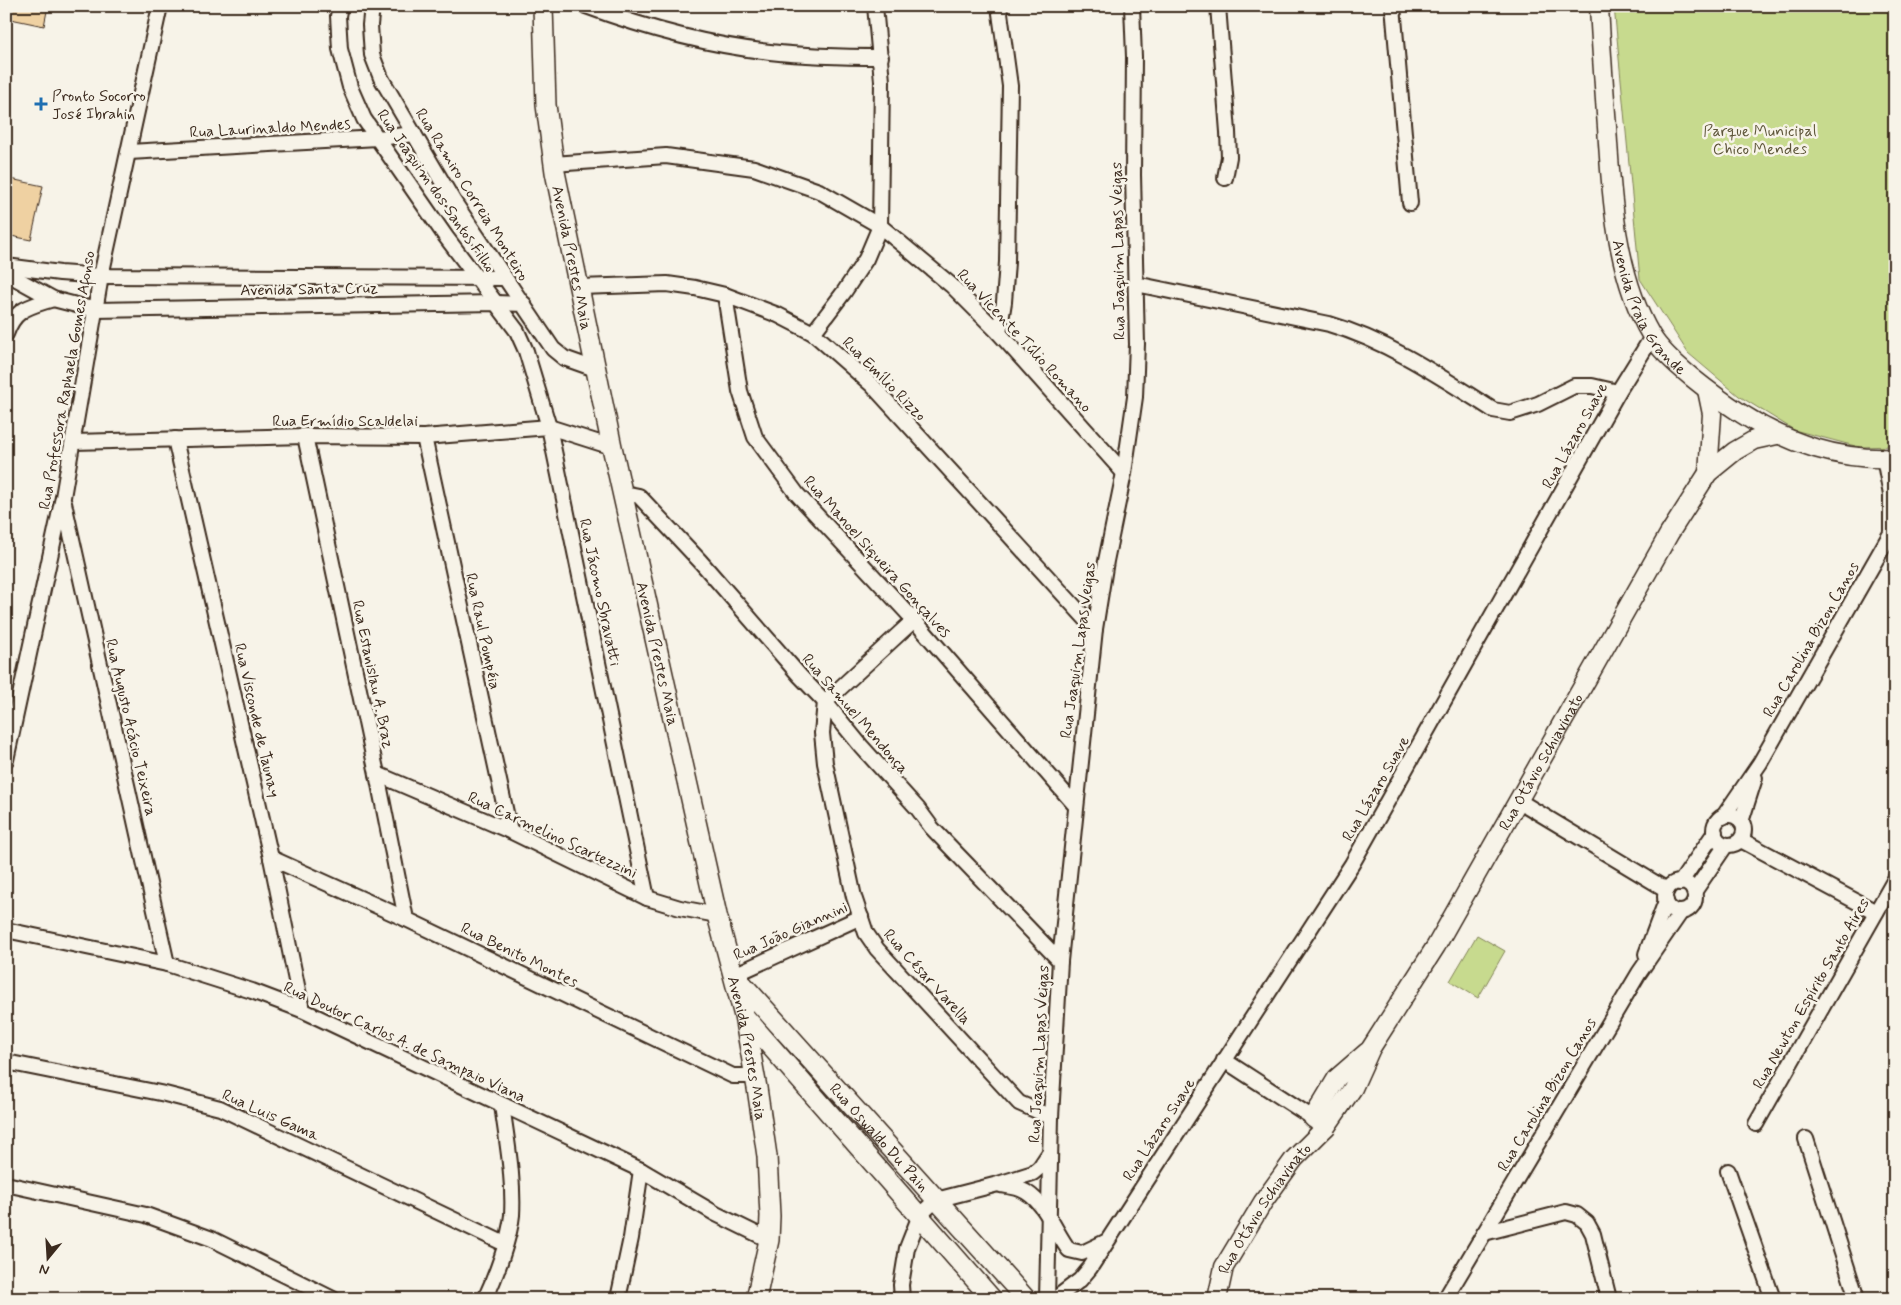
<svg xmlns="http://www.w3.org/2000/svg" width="1901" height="1305" font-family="Mynerve,sans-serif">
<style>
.green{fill:#c7da8e;stroke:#818256}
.building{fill:#efd1a2;stroke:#3b2a1e}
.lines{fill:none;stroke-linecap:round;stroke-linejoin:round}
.minor-casing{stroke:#3b2a1e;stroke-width:18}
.tertiary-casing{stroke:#3b2a1e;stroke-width:21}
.secondary-casing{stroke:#3b2a1e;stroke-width:22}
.minor{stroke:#f7f3e8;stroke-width:14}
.tertiary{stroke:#f7f3e8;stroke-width:18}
.secondary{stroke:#f7f3e8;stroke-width:19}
.poi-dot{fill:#1f6fb2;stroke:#f7f3e8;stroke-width:2}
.labels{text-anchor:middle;stroke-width:5;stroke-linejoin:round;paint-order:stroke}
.poi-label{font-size:16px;fill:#3b2a1e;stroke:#f7f3e8;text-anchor:start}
.street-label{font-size:16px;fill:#3b2a1e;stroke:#f7f3e8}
.park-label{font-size:16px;fill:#5e563a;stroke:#f7f3e8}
</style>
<rect width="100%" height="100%" fill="#f7f3e8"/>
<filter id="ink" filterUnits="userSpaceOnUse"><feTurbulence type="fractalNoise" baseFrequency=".02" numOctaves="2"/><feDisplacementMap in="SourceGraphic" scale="10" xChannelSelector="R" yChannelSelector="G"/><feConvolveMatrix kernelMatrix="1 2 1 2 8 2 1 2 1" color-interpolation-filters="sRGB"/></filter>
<g filter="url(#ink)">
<g class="green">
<polygon points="1614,6 1895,6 1895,446 1859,447 1794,430 1739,396 1688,353 1640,279"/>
<polygon points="1477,935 1505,951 1478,998 1450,981"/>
</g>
<g class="building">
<polygon points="6,6 48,6 44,26 6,18"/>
<polygon points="6,178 43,186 31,240 6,235"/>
</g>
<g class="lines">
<defs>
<g id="minor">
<polyline points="340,6 338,16 340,49 350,87 364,119 446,237 517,331 526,351 549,427 647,898"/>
<polyline points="372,6 370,25 372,55 381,78 454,202 553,349 564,358 595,369"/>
<path d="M586 6C645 28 707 45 770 52 807 56 844 57 881 57"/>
<polyline points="999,6 1010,86 1007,262 1004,302 999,333"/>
<polyline points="1218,6 1228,132 1229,157 1225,178"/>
<polyline points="1393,6 1410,203"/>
<polyline points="129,152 378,138 414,134"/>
<polyline points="553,164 666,156 754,168 819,191 880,226 951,285 999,333 1124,473"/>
<polyline points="6,266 60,273 101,276 505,278"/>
<polyline points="6,273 53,299 96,310 496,303 524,304"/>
<path d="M1136 284 1329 324C1388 341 1441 377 1493 410L1510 413 1538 404 1574 386H1592L1618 392"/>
<polyline points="580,287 667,284 695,288 725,295 778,315 813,333 872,385 1095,629"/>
<polyline points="725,295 740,391 755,437 797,494 914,620 1075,805"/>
<polyline points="813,333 844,292 866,259 880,226 882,81 875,6"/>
<path d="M6 334C15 308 29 307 53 299"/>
<polyline points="305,436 377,774 406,919"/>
<polyline points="424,437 510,831"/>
<polyline points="175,439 271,858 302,1010"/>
<polyline points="74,442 305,436 424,437 549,427 612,447"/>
<polyline points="1884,458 1891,495 1891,532"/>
<polyline points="624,493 639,496 700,561 800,676 825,702 861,746 918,809 932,828 1060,961"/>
<polyline points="64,503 167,964"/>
<polyline points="825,702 822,733 825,763 854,897 866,933 877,949 1019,1103 1051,1117"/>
<polyline points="825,702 914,620"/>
<polyline points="6,760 63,497 101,276 160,6"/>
<polyline points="377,774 510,831 647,898 680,908 717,915"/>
<polyline points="1519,801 1667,890"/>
<circle cx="1729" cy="830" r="15"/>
<polyline points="1723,817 1760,763 1895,526"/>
<polyline points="1741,822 1755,778"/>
<polyline points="1741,840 1876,912"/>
<polyline points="271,858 406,919 733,1076 754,1076"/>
<circle cx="1680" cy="897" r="15"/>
<polyline points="1680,883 1715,832"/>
<polyline points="1694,892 1726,845"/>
<polyline points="6,930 167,964 252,991 302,1010 641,1170 716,1214 769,1240"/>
<polyline points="1646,954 1666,901"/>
<polyline points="734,975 861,917"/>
<polyline points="1224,1060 1313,1118"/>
<polyline points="6,1062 165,1094 220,1108 505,1244"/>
<polyline points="1756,1124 1895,879"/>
<polyline points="1806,1139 1857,1299"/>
<polyline points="1728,1171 1773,1299"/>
<polyline points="6,1184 146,1215 212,1239 333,1299"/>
<path d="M1001 1185C1007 1186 1014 1187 1020 1189 1045 1199 1054 1231 1069 1250L1082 1253 1105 1242"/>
<polyline points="1484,1233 1566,1212 1577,1215 1587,1223 1593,1234 1609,1299"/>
<path d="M485 1299C495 1278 510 1238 512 1215 514 1178 507 1142 502 1105"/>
<polyline points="618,1299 631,1238 641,1170"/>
<polyline points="902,1299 901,1285 907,1248 920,1215 936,1200 998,1184 1033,1173 1040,1167 1050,1152"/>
<polyline points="1047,1299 1051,1117 1060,961 1095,629 1106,561 1124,473 1135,397 1137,344 1133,175 1134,57 1132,6"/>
<polyline points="1055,1299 1080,1280 1090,1268 1352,864 1618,392 1652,337"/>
<polyline points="1445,1299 1639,973 1681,912"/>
</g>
<g id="tertiary">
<path id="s1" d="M1599 6C1601 46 1604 87 1607 127 1611 194 1616 276 1651 335 1666 361 1716 397 1742 414 1787 443 1840 461 1895 458"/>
<polyline points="1707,390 1712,414 1708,473"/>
<polyline points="1326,1127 1313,1118 1337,1078 1367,1052"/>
<path id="s2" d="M1217 1299 1224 1267 1263 1202 1294 1159 1326 1127 1353 1088 1371 1048 1436 946 1669 534 1708 473 1735 451 1754 440 1777 435"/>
</g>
<g id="secondary">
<path id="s3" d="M543 6 546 105 555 172 612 447 717 915 744 1016 757 1088 767 1156 770 1216 769 1240 756 1299"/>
<path id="s4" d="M736 977 1026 1299"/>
<polyline points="745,1017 992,1299"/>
</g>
</defs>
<use href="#minor" class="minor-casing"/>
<use href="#tertiary" class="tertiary-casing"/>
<use href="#secondary" class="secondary-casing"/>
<use href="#minor" class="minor"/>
<use href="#tertiary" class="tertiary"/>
<use href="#secondary" class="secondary"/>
</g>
</g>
<path class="poi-dot" d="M38.5 96.5h5v5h5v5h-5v5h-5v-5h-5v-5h5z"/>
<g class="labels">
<g class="poi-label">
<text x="52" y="101">Pronto Socorro<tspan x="52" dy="18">José Ibrahin</tspan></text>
</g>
<g class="street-label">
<text transform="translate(270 127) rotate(-3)" y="6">Rua Laurinaldo Mendes</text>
<text transform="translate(437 190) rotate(55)" y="6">Rua Joaquim dos Santos Filho</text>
<text transform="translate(473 194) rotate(58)" y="6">Rua Ramiro Correia Monteiro</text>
<text transform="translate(1117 251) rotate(-91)" y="6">Rua Joaquim Lapas Veigas</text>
<text dy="6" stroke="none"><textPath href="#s3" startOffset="254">Avenida Prestes Maia</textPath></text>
<text transform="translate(309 288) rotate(-1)" y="6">Avenida Santa Cruz</text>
<text dy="6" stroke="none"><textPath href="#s1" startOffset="310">Avenida Praia Grande</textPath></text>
<text transform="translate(1025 340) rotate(47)" y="6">Rua Vicente Túlio Romano</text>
<text transform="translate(885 378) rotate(45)" y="6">Rua Emílio Rizzo</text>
<text transform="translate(66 380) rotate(-80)" y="6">Rua Professora Raphaela Gomes Afonso</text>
<text x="345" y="426">Rua Ermídio Scaldelai</text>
<text transform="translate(1574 435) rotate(-61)" y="6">Rua Lázaro Suave</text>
<text transform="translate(878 556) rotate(48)" y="6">Rua Manoel Siqueira Gonçalves</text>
<text transform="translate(601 592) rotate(78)" y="6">Rua Jácomo Sbravatti</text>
<text transform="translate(484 631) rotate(78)" y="6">Rua Raul Pompéia</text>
<text transform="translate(1810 639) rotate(-60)" y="6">Rua Carolina Bizon Canos</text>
<text transform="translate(1077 650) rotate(-82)" y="6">Rua Joaquim Lapas Veigas</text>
<text dy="6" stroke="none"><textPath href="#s3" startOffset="659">Avenida Prestes Maia</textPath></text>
<text transform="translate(374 674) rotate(78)" y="6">Rua Estanislau A. Braz</text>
<text transform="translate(856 713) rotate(49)" y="6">Rua Samuel Mendonça</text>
<text transform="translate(258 720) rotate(77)" y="6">Rua Visconde de Taunay</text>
<text transform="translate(132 727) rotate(77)" y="6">Rua Augusto Acácio Teixeira</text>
<text dy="6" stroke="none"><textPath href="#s2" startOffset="631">Rua Otávio Schiavinato</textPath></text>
<text transform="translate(1375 788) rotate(-60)" y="6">Rua Lázaro Suave</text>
<text transform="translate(553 834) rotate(25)" y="6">Rua Carmelino Scartezzini</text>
<text transform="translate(790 930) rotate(-24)" y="6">Rua João Giannini</text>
<text transform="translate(520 954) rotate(26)" y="6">Rua Benito Montes</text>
<text transform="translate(928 976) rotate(48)" y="6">Rua César Varella</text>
<text transform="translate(1810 993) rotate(-60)" y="6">Rua Newton Espírito Santo Aires</text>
<text transform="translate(405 1041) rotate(25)" y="6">Rua Doutor Carlos A. de Sampaio Viana</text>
<text dy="6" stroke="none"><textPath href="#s3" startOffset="1064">Avenida Prestes Maia</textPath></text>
<text transform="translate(1038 1054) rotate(-87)" y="6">Rua Joaquim Lapas Veigas</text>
<text transform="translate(1546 1094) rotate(-59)" y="6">Rua Carolina Bizon Canos</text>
<text transform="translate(271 1114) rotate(24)" y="6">Rua Luis Gama</text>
<text transform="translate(1158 1129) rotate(-57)" y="6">Rua Lázaro Suave</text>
<text dy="6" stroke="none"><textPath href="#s4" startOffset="215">Rua Oswaldo Du Pain</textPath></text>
<text dy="6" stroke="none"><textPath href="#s2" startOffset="104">Rua Otávio Schiavinato</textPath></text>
</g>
<g class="park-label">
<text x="1760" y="136">Parque Municipal<tspan x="1760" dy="18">Chico Mendes</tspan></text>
</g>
</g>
<rect width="1901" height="1305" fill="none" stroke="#f7f3e8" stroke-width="25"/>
<rect x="12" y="12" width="1876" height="1280" fill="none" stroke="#3b2a1e" stroke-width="2" filter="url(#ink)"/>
<g transform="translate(48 1258) rotate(198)" stroke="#f7f3e8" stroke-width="4" paint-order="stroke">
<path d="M0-4L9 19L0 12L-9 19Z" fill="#3b2a1e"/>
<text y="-8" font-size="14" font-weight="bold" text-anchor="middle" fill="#3b2a1e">N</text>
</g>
</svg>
